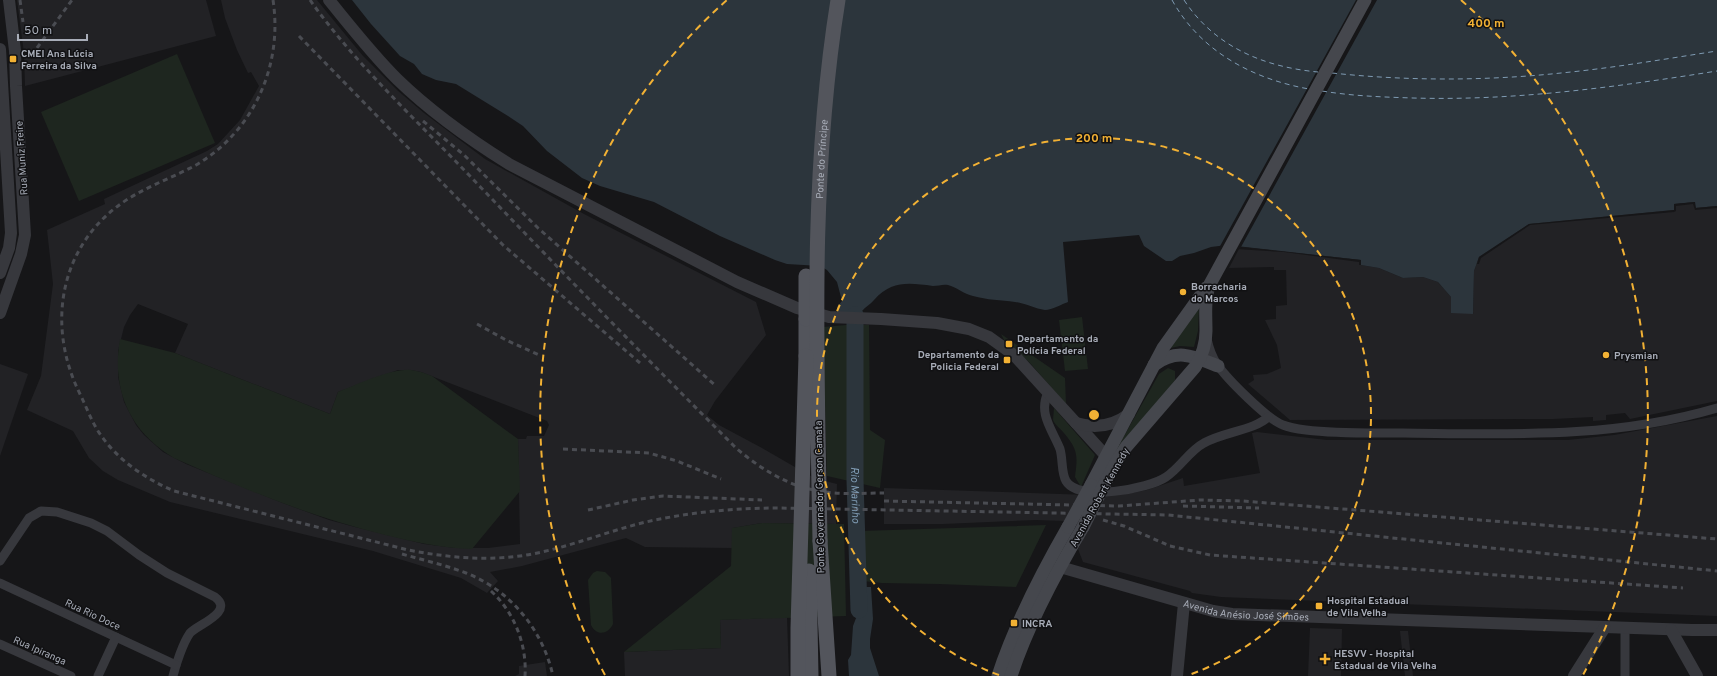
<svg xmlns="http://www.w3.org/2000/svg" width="1717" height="676" font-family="Overpass,sans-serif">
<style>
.built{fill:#222225;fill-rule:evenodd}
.green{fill:#1e261f}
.water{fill:#2c353c}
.pier{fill:#161618}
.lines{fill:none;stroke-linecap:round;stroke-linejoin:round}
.river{stroke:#2c353c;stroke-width:17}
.ferry{stroke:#7f9bb3;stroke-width:1;stroke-dasharray:5 4;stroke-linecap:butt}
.minor{stroke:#37383d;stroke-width:9}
.tertiary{stroke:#37383d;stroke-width:12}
.secondary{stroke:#45474d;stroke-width:13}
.primary{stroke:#53555c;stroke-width:15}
.rail{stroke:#4a4c52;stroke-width:3;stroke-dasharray:5 4;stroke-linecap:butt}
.secondary-bridge{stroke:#45474d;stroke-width:13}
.primary-bridge{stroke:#53555c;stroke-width:15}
.ring{fill:none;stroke:#f2b134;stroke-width:2;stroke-dasharray:7 5}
.poi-dot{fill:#f2b134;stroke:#111113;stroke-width:1.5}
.labels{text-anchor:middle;stroke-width:3;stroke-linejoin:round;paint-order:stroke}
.poi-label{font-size:10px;font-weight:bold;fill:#a8adb8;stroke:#111113;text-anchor:start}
.street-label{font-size:10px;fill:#a8adb8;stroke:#111113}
.water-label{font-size:11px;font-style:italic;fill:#7f9bb3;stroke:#111113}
.centre{fill:#f2b134;stroke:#111113;stroke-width:2}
.ring-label{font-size:12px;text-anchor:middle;font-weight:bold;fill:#f2b134;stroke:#111113;stroke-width:3;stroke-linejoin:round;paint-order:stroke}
</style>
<rect width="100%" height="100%" fill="#161618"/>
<g class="built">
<polygon points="17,0 206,0 216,36 25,86 24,53"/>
<path d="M221 0H317L363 56 397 90 424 113 485 159 584 214 756 302 766 335 715 401 707 415 719 425 762 448 807 474 817 479 837 484 836 524 762 523 733 528 732 548 645 547 626 538 522 566 490 572 498 581 487 593 461 578 373 551 170 502 118 480 103 471 89 458 73 431 27 410 41 376 53 284 47 230 105 204 104 199 207 151 218 144 240 120 259 86 251 72 248 73 237 50 225 18ZM138 304 188 324 175 353 330 414 338 392 398 370H410L421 372 547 421 549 425 544 436H527L526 439H518L520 544 488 548H456L424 544 355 527 329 520 280 502 186 464 163 452 144 435 136 425 124 402 118 377V351L124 327 130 315Z"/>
<polygon points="1695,202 1695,208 1717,206 1717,401 1630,419 1625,413 1606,415 1606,420 1593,421 1593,417 1553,419 1290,420 1248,384 1254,380 1253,375 1267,374 1281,368 1277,345 1265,320 1276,319 1276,306 1287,305 1286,270 1274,270 1274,267 1229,268 1240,247 1361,260 1361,265 1379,268 1403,278 1423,277 1438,282 1451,297 1473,314 1474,271 1479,257 1529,224"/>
<polygon points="0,364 28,374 0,456"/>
<polygon points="1717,416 1717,616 1221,597 1192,593 1190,591 1083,562 1078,549 1089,528 1065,521 1036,520 943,524 884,524 884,488 1089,495 1132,493 1147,490 1183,478 1184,486 1260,473 1252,433 1257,432 1327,440 1568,440 1614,435"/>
<polygon points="787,617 789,676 625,676 624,652 721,648 720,620"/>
<polygon points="1310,628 1342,629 1341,676 1308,676"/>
<polygon points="1400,631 1408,631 1413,676 1405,676"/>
<polygon points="545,662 547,676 515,676 519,674 519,666"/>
</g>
<g class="green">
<polygon points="177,54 215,143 79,201 41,112"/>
<polygon points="1199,305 1198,331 1194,347 1180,346 1166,349"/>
<polygon points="1082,317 1088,369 1065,371 1059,320"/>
<polygon points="846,325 869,325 870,430 885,440 880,488 827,476 823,327"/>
<polygon points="1001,334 1065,378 1066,404 1029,362 1004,340"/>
<path d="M120 339 175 353 330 414 338 392C356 385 392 368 411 370 418 371 425 373 432 376L518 439 520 491 472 549C442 548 414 542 385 535 312 517 243 489 174 458 130 432 111 390 120 339Z"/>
<polygon points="1168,368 1175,371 1175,380 1097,484 1159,374"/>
<path d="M1054 408 1095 455 1081 487 1075 477C1078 456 1078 449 1063 432 1060 428 1055 425 1053 420Z"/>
<polygon points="762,523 844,524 846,616 720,620 721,648 624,652 731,566 732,528"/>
<polygon points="1046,525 1016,587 939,584 882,583 862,581 860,531"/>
<path d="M597 571 605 572 611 578 613 624C608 635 596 636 591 625L588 580 593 573Z"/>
</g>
<g class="water">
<path d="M352 0H1717V206L1695 208V202L1674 204V210L1529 224 1479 257 1474 271 1473 314 1451 313V297L1438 282 1423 277 1403 278 1379 268 1361 265V260L1227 245 1211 247 1194 253 1180 256 1172 261H1166L1144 246 1139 235 1063 242 1068 302C1062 304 1052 310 1045 310 1035 309 1025 303 1015 302 1001 300 987 300 973 296 964 294 956 287 948 285 943 284 938 286 933 286 909 283 892 280 874 300 869 306 864 307 859 315L838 314 837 307 842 301 837 282 827 270 820 266 787 264 775 260 720 236 654 202 600 186 582 178 547 151 523 126 508 116 456 84 436 80 422 74 414 64 400 56 371 24Z"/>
<polygon points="857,587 871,587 873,619 870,639 870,648 879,676 849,676 848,660 851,655 853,626 858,613"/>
</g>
<g class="pier">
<polygon points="1356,0 1377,0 1241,247 1361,260 1361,265 1359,265 1359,262 1284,252 1219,248"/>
<polygon points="1695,202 1696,208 1717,206 1717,208 1695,210 1693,204 1676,206 1676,211 1674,212 1530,225 1481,258 1479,264 1477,264 1479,257 1529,224 1674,210 1674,204"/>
</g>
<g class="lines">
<path class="river" id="s1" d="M855 315V480L859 610"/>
<g class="ferry">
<path d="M1172 0C1201 52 1253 79 1309 89"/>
<path d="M1184 0C1215 47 1264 67 1318 72"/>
<path d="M1332 73C1407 81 1485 81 1561 73 1613 68 1665 59 1717 51"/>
<path d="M1322 91C1352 96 1382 97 1413 98 1515 101 1616 87 1717 71"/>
</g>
<g class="minor">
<path d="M1207 339C1209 348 1212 357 1217 364 1226 378 1268 420 1283 425 1290 428 1298 429 1306 430 1338 434 1370 433 1403 433 1510 434 1612 439 1717 408"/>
<path d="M1048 392C1038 414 1052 429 1060 449 1063 459 1061 472 1066 481 1078 502 1149 489 1166 477 1181 467 1189 451 1204 443 1223 432 1255 430 1268 417"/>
<path d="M0 561 29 518 41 511 57 512 91 523 107 531 139 555 167 573 215 597C235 612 197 625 190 633 183 643 176 664 173 676"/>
<polyline points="0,583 176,665"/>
<polyline points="0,644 71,676"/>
<polyline points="98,676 116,637"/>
<polyline points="1625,676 1625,628"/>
</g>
<g class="tertiary">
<path d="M329 0C351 27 372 54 397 79 431 112 469 139 509 164L737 282 797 308 829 317 881 319 937 323 969 329 989 337 1014 355 1106 456"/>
<polyline points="0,49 11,233 9,248 0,273"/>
<polyline points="0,313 21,254 25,235 16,86 15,51 9,0"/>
<path d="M1076 423C1095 429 1113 426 1129 414"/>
<path id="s2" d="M1060 567 1213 611 1232 614 1692 630H1717"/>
<polyline points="1671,630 1697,676"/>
<polyline points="1177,676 1184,603"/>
<polyline points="1574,676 1605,627"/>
</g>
<g class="secondary">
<path d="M1154 365C1177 348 1193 356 1218 366"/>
<polyline points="1091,485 1163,348 1206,288"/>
<path d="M1104 485 1118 459 1126 447 1195 367C1202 356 1206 344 1206 331 1206 315 1204 298 1210 284L1365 0"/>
<path d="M998 676C1015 624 1041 574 1068 527"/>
<path d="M1011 676C1028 624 1055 574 1083 527"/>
</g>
<g class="primary">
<polyline points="806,319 806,356"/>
<polyline points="820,541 829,676"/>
</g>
<g class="rail">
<polyline points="20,0 23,22"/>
<path d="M273 0C283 65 254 131 196 165 174 177 150 185 128 199 60 242 45 324 80 394 86 406 91 420 98 431 116 459 144 478 174 491L408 550C445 557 482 561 520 556 563 550 604 532 646 522 690 512 735 508 779 508L1168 515 1717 571"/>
<path d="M310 0C354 62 414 118 467 173 556 266 646 358 737 449 761 469 788 486 819 491 840 495 862 493 884 493"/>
<polyline points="299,36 503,245 640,363"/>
<polyline points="37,48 72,0"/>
<polyline points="423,121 464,155 538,228 716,386"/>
<polyline points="477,324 506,340 539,355"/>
<polyline points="563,449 649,453 677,461 721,479"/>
<polyline points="884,501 1119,506 1200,500 1243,501 1717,539"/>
<polyline points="1183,506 1259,508"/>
<polyline points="588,510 633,500 663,496 762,500"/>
<polyline points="1103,520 1124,526 1170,546 1210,555 1683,588"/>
<path d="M402 554C423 560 445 565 466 573 510 590 543 630 553 676"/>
<path d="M491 591C514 612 527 644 525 676"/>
</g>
<g class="secondary-bridge">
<polyline points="1068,527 1091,485"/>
<polyline points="1083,527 1104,485"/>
</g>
<g class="primary-bridge">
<polyline points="806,276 806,319"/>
<path id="s3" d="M820 541C817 360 809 179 838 0"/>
<polyline points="809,571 811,676"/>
<polyline points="798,676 798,628 806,356"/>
</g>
</g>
<g class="ring">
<path d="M999 675A277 277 0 1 1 1189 675"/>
<path d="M605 675A554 554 0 0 1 727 0M1461 0A554 554 0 0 1 1583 675"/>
</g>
<g class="poi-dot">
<rect x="9" y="55" width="8" height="8" rx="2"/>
<circle cx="1183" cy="292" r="4"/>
<rect x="1005" y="340" width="8" height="8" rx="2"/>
<circle cx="1606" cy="355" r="4"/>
<rect x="1003" y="356" width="8" height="8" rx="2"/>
<rect x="1315" y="602" width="8" height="8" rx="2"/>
<rect x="1010" y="619" width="8" height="8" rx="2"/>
<path d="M1323 653h4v4h4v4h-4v4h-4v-4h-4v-4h4z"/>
</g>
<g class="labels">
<g class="poi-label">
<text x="21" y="57">CMEI Ana Lúcia<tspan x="21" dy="12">Ferreira da Silva</tspan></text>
<text x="1191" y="290">Borracharia<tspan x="1191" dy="12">do Marcos</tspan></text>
<text x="1017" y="342">Departamento da<tspan x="1017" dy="12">Polícia Federal</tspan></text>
<text x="999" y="358" text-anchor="end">Departamento da<tspan x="999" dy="12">Policia Federal</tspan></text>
<text x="1614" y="359">Prysmian</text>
<text x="1327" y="604">Hospital Estadual<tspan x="1327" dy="12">de Vila Velha</tspan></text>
<text x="1022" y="627">INCRA</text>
<text x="1334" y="657">HESVV - Hospital<tspan x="1334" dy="12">Estadual de Vila Velha</tspan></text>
</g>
<g class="street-label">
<text transform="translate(21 158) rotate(-94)" y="4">Rua Muniz Freire</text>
<text dy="4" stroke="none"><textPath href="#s3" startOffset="382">Ponte do Príncipe</textPath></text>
<text transform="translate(819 497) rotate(-91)" y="4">Ponte Governador Gerson Camata</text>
<text transform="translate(1099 497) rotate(-61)" y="4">Avenida Robert Kennedy</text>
<text dy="4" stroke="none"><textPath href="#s2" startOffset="192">Avenida Anésio José Simões</textPath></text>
<text transform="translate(93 614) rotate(25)" y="4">Rua Rio Doce</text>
<text transform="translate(40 650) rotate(24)" y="4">Rua Ipiranga</text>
</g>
<g class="water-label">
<text dy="4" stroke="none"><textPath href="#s1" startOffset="180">Rio Marinho</textPath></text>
</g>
</g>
<circle cx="1094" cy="415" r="6" class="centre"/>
<g class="ring-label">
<text x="1486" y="27">400 m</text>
<text x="1094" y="142">200 m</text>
</g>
<path d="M18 34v6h69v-6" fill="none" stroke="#a8adb8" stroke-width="2"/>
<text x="24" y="34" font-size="12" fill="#a8adb8" stroke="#111113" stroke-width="3" paint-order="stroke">50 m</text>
</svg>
